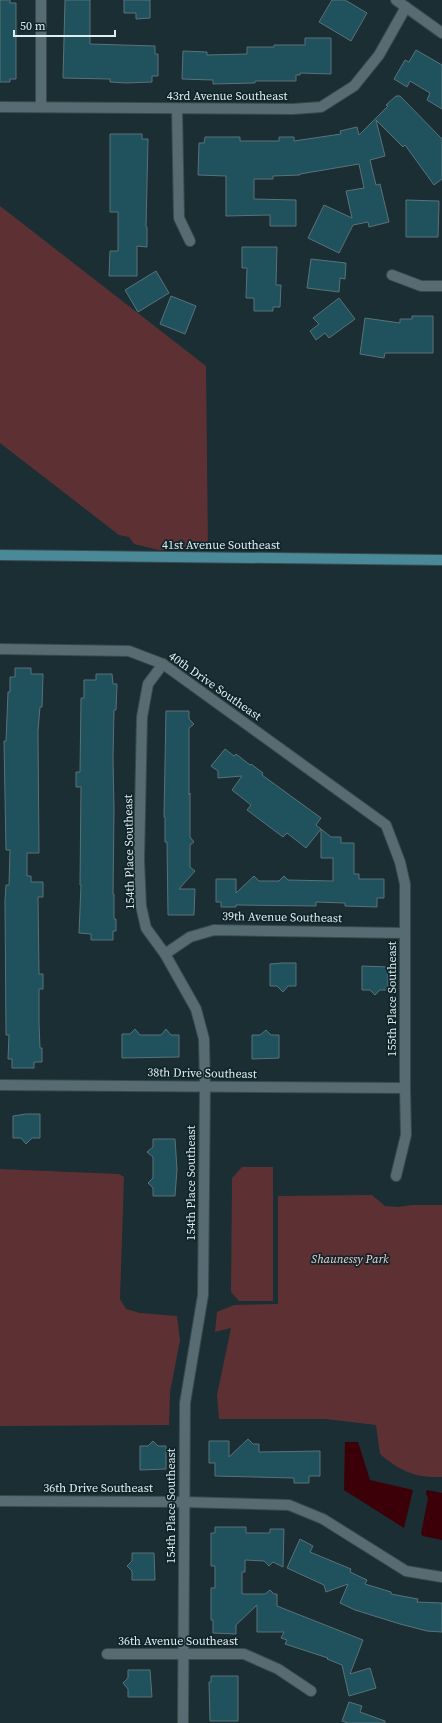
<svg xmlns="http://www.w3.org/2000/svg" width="442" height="1723" font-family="'Source Serif 4',serif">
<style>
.green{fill:#5d3133}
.water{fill:#3b0008}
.building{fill:#20525e;stroke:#5b7178}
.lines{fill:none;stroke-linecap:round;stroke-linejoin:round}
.street-casing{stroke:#394a4e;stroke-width:12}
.secondary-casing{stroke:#394a4e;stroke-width:12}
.street{stroke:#566c72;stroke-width:10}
.secondary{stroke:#4a8998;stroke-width:10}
.labels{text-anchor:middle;stroke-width:3.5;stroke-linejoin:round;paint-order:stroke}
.street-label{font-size:12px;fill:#e1eef1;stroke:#10252a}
.park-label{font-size:12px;font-style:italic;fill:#fbcfcf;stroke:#10252a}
</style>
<rect width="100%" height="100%" fill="#1a2e34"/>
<g class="green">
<polygon points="0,206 206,366 208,550 159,550 134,544 129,537 119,535 0,443"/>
<polygon points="242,1167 273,1167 273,1301 239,1301 231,1292 232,1178"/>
<polygon points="0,1169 119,1174 124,1177 120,1299 126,1309 140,1313 177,1316 180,1340 170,1392 169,1425 0,1426"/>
<path d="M372 1195 385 1206 398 1207 412 1205H442V1477C415 1478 400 1471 380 1454L376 1425 326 1419H219L217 1395 231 1328 215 1332 217 1312 234 1305 278 1304V1196Z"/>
</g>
<g class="water">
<polygon points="345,1442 358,1442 370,1480 413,1490 404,1528 344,1490"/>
<polygon points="427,1490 442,1493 442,1540 423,1536 421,1534 428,1498 426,1493"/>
</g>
<g class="building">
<polygon points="0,0 10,0 10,3 16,3 16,79 10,79 10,82 0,82"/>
<polygon points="65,0 90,0 90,44 155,46 155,54 158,54 158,76 152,76 152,82 126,83 110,82 110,79 63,78"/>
<polygon points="124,0 150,0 150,18 136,19 136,13 124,13"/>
<polygon points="332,0 345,0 367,13 351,41 319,22"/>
<polygon points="305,38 331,38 331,74 300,73 300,75 296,75 296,81 255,81 255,83 213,84 213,80 182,79 183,51 207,52 207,55 247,54 247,47 274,47 274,45 305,45"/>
<polygon points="416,50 442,65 442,109 427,100 430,93 410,81 407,87 394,79 405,60 409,62"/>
<polygon points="396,96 400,96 442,139 442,179 434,185 405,145 403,147 376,120 385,156 370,160 376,185 380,184 389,222 369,227 368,222 353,225 339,253 308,238 324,205 352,218 346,191 364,188 359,164 300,174 300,175 273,176 273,179 254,179 254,199 296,200 296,226 270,226 270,215 226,216 226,176 198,175 199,143 204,143 205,137 240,137 240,141 279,141 279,137 294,137 294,141 341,134 340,131 357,127 359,135 388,106 386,105"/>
<polygon points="110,134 142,134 142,139 148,139 146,227 147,227 147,247 137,246 137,276 109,276 110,251 118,251 118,212 110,212"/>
<polygon points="406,200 439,201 438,237 406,237"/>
<polygon points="242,247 277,247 276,285 281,285 280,307 273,307 273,311 254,311 254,298 246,298 247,268 242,268"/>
<polygon points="311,259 346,263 345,279 340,278 339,292 307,288"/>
<polygon points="156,271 169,293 138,312 125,290"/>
<polygon points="171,296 196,306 185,334 160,324"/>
<polygon points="339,298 355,319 329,338 325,333 316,340 310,331 319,324 313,318"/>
<polygon points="412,316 433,316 433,353 385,353 384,358 360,354 365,318 400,323 400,319 412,319"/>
<polygon points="15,668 31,668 31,674 43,674 42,707 40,707 38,731 39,853 27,853 27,876 31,876 31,882 43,882 43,897 38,897 39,974 43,974 43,989 39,989 39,1023 40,1048 42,1048 42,1062 34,1062 34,1068 12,1068 12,1059 8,1059 9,1035 6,1035 5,901 6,885 9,885 10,850 6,850 4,741 6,741 8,692 10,692 10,677 15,677"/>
<polygon points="96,674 112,674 113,684 117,684 116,710 114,710 113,758 114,809 113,894 114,894 114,919 116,919 116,931 113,931 113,940 91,940 91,934 79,933 81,885 80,885 81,787 76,787 76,772 80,772 81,698 84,698 84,680 96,680"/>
<polygon points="166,711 189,711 189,719 194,724 189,728 189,795 190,793 190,837 194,842 190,845 190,867 195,871 179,889 195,889 194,915 168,915 167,842 165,842 165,817 164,817"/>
<polygon points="225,749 234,756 236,754 250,765 251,764 263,773 262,775 321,818 316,825 321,829 306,848 287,833 283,837 247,810 251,805 232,790 242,776 218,778 218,771 211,766"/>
<polygon points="321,829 331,837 341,837 341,843 354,843 354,874 359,874 359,879 384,879 384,898 377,898 377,907 345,906 345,903 316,902 316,906 236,905 236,907 221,907 221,902 216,902 216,879 236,879 236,893 254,876 259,881 279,881 284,876 288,880 333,881 333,858 321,858"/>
<polygon points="282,963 296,963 296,986 288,986 283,992 277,986 270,986 270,964"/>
<polygon points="362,966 388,967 388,990 380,990 375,995 370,990 362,990"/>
<polygon points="135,1029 140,1035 161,1035 166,1029 171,1035 179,1035 179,1057 122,1058 122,1034 130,1034"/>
<polygon points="266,1030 271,1035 279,1035 279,1058 252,1059 252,1035 260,1035"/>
<polygon points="26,1114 40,1114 40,1138 32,1138 26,1144 21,1138 13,1138 13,1116"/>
<polygon points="153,1139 175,1139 177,1169 175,1196 153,1196 153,1188 148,1183 153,1178 153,1157 147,1152 153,1147"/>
<polygon points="248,1439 253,1444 259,1444 259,1452 320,1451 320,1476 309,1476 309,1483 294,1483 294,1478 215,1476 215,1463 209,1463 209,1441 229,1441 229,1457"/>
<polygon points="153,1441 158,1446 166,1446 166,1469 140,1470 140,1446 148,1446"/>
<polygon points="215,1527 246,1527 246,1533 270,1533 270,1529 284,1529 283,1567 273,1562 269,1566 264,1561 245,1560 245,1572 242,1572 242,1594 265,1594 270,1590 274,1594 277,1594 277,1606 363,1640 350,1674 370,1668 376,1688 349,1696 342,1665 327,1659 328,1658 285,1644 287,1640 281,1638 284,1632 257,1632 257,1605 236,1625 236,1634 213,1633 213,1620 211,1620 211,1588 215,1588 215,1566 211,1566 211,1533 215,1533"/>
<polygon points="300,1539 313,1546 310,1552 351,1569 350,1572 367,1580 365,1584 391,1592 391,1594 418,1599 417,1602 442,1603 442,1632 427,1631 400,1624 355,1610 340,1603 348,1584 326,1592 324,1585 287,1568"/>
<polygon points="132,1553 154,1553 155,1580 132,1580 132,1571 127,1566 132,1561"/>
<polygon points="128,1670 150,1670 152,1697 128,1697 128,1689 123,1683 128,1678"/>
<polygon points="211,1676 238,1676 238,1721 210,1721 209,1682 211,1682"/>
<polygon points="349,1702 362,1706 360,1712 385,1721 385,1723 348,1723 342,1721"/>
</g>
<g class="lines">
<defs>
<g id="street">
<polyline points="396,0 442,33"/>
<polyline points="0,107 293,109 321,107 354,86 379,55 406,7"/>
<polyline points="41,107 41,0"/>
<polyline points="177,109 179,218 190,241"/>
<polyline points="392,275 421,286 442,286"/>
<polyline points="0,649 129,651 163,664 386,825 400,862 405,884 405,1088 406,1135 396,1176"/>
<polyline points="163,664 148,684 142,717 139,860 141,906 146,928 165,954 196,1009 204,1039 205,1086 203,1295 185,1403 183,1723"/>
<polyline points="165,954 190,937 214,930 405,933"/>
<polyline points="0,1085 405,1088"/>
<polyline points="0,1501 184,1502 289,1505 323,1519 406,1571 442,1577"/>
<polyline points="107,1654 244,1654 278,1669 311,1691"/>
</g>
<polyline id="secondary" points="0,555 442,560"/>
</defs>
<use href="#street" class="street-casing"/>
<use href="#secondary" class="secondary-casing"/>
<use href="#street" class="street"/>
<use href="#secondary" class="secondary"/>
</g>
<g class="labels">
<g class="street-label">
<text x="227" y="100">43rd Avenue Southeast</text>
<text x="221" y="549">41st Avenue Southeast</text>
<text transform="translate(215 686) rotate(35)" y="4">40th Drive Southeast</text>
<text transform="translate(129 852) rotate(-91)" y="4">154th Place Southeast</text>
<text transform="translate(282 917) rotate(1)" y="4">39th Avenue Southeast</text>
<text transform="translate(392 999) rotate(-90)" y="4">155th Place Southeast</text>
<text transform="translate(202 1073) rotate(1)" y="4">38th Drive Southeast</text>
<text transform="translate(191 1183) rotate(-90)" y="4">154th Place Southeast</text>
<text x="98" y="1492">36th Drive Southeast</text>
<text transform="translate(171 1506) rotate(-90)" y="4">154th Place Southeast</text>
<text x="178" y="1645">36th Avenue Southeast</text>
</g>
<g class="park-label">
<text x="350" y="1263">Shaunessy Park</text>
</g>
</g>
<path d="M14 30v6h101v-6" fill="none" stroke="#e1eef1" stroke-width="2"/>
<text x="20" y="30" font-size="12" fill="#e1eef1" stroke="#10252a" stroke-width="3" paint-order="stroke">50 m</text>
</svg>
